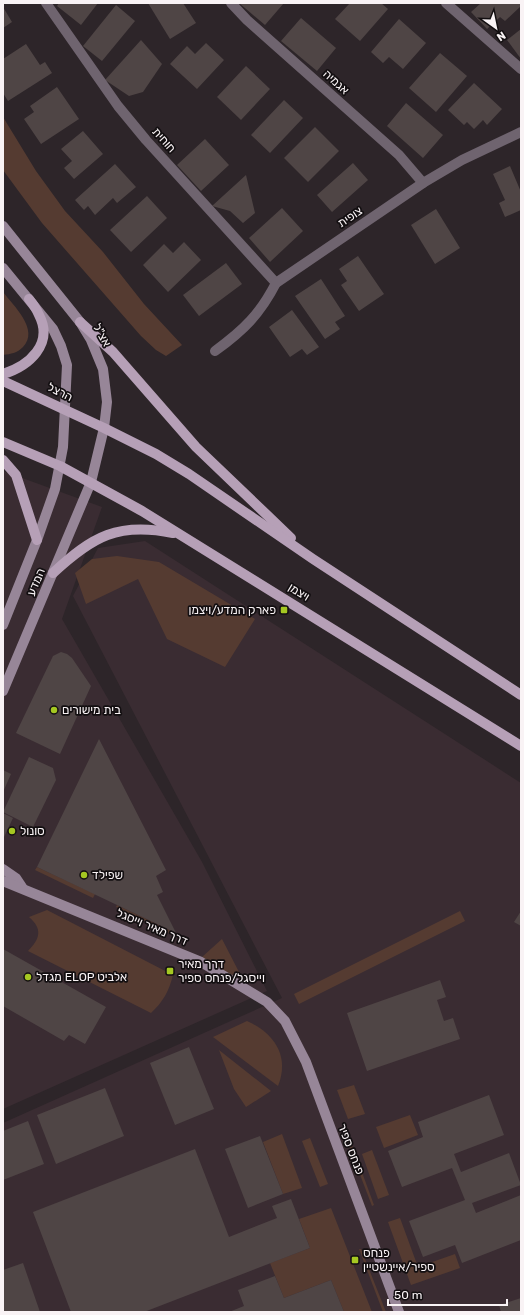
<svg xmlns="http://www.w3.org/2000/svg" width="524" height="1315" font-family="Rubik,Heebo,sans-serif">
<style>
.built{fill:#3a2c32}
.green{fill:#553b31}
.building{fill:#4f4545}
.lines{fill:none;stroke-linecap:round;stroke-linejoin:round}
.street{stroke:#6f646f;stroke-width:10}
.secondary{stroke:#978698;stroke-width:10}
.primary{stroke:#b6a0b7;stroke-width:10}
.poi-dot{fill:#a5c822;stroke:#130f11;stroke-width:1.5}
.labels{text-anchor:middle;stroke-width:3.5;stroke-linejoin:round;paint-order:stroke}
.street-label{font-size:12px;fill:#f9f3f5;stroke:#130f11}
.poi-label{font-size:12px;fill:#f9f3f5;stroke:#130f11;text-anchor:start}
</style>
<rect width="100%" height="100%" fill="#2d2529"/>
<g class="built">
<polygon points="3,471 102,507 62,619 202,862 267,991 3,1109"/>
<polygon points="145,541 521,783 521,1312 3,1312 3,1123 282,998 73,596 98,548"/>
</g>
<g class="green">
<polygon points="3,117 36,171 65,211 103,252 144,304 182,345 166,356 156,350 141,336 42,223 3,170"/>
<path d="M3 292C13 305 40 330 23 347 17 353 11 354 3 355Z"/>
<polygon points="117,556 159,562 255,619 225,667 167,639 138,579 86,604 75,573 92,559"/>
<polygon points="37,867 95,894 93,898 35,870"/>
<polygon points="117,905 176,933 175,936 116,907"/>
<path d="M47 910 173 975C169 991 163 1002 151 1013L28 951C40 939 43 929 29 917Z"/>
<polygon points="460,911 465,921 299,1004 294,994"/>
<polygon points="222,939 239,972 233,976 202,957"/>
<path d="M247 1021C274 1033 290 1056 278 1086L213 1037Z"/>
<polygon points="219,1050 271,1091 246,1107 234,1089"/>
<polygon points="354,1085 365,1114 348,1119 337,1090"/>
<polygon points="410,1115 418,1135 384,1148 376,1127"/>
<polygon points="282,1134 302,1188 283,1194 263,1142"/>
<polygon points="349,1137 374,1205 372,1206 346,1138"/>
<polygon points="310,1138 328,1184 320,1187 302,1141"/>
<polygon points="372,1150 389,1195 378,1199 362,1154"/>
<polygon points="331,1208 372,1312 344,1312 331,1280 284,1298 270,1263 310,1248 299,1219"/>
<polygon points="400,1218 418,1267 455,1254 460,1268 411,1285 388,1222"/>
<polygon points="359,1249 361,1249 386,1312 383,1312"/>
</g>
<g class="building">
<polygon points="59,3 98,3 81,25 57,6"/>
<polygon points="148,3 183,3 196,23 170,39"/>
<polygon points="239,3 284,3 265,25"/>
<polygon points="350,3 381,3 388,9 360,41 335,19"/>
<polygon points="481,3 521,3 521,6 505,21 500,17 487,29 471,12"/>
<polygon points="116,5 135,21 102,61 83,46"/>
<polygon points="3,7 12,22 3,28"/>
<polygon points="301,18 336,48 317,71 281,41"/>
<polygon points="399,19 426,43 403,69 389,57 383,63 371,52"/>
<polygon points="521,29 521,59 507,40"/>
<polygon points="141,40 162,64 143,92 129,96 105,80"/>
<polygon points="206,43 224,60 197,89 170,64 187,46 195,54"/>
<polygon points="26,44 40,65 45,62 52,73 8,101 3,93 3,59"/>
<polygon points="440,53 467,76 436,112 409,88"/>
<polygon points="246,66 270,89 241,120 217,97"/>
<polygon points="474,83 502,109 487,125 483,120 474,129 467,122 464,125 448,110"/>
<polygon points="57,87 79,119 41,144 24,119 34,112 30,106"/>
<polygon points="284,100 303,118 270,153 251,135"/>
<polygon points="406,103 443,135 423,158 387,126"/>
<polygon points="315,127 339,151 308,182 284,158"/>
<polygon points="83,131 103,154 74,179 64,168 72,161 61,149"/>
<polygon points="205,139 229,165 201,191 177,165"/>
<polygon points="353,163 368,180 332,212 317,195"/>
<polygon points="115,164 136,187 117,203 113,198 95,215 88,206 84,210 75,200"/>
<polygon points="510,166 521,192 521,210 505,217 499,203 505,200 493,174"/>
<polygon points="246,175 255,213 243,223 230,211 212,206"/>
<polygon points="147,196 167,218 131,252 110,230"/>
<polygon points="282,208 303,231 270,262 249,238"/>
<polygon points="436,209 460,248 435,264 411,225"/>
<polygon points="184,242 201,260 168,292 143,265 164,244 173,253"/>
<polygon points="358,256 384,294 359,311 341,285 347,281 339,269"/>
<polygon points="226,263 242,284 199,316 183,295"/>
<polygon points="321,279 345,316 335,322 340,329 325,339 295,296"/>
<polygon points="292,310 319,347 307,355 302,349 290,357 269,327"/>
<polygon points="61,652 67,654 72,658 91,686 60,754 16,733 53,656"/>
<polygon points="99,739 166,870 156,876 163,892 157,895 176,933 37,867"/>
<polygon points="29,757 53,768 56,780 33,827 3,812"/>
<polygon points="3,770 11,774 3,792"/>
<polygon points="3,813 13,818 4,837 3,837"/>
<polygon points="521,911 521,926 514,922"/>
<polygon points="3,949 106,1007 85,1044 69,1035 64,1041 3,1006"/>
<polygon points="440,980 446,997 437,1000 444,1021 453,1018 460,1039 367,1071 347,1013"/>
<polygon points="189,1047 214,1109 175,1125 150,1063"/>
<polygon points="105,1088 124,1136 56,1164 37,1115"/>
<polygon points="489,1095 504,1135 454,1154 461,1172 509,1153 521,1185 472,1203 476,1213 521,1195 521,1240 462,1263 455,1245 423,1257 409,1221 465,1200 452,1168 402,1187 388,1151 423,1137 418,1122"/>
<polygon points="28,1121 44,1164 3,1180 3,1131"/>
<polygon points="260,1136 283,1194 248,1208 225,1149"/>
<polygon points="195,1149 229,1237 277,1218 272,1206 291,1199 310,1248 144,1312 71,1312 33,1212"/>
<polygon points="23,1263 40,1312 3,1312 3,1270"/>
<polygon points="275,1276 284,1298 331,1280 344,1312 229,1312 244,1306 238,1290"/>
<polygon points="521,1298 521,1312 501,1312 499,1305"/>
</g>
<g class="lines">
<g class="street">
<polyline points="46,3 118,106 146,140 276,283"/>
<polyline points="231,3 247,20 399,155 423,183"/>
<polyline points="446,3 521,69"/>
<path d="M215 351C244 330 260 314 276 283L423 183 462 160 521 132"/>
</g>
<g class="secondary">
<polyline points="3,226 80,322 91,340 103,369 107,402 104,428 91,482 3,691"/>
<polyline points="3,268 53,329 61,346 67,365 63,447 55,489 37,540 3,625"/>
<polyline points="3,869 16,878 22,887"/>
<polyline points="3,881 201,962 267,1002 285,1021 306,1062 399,1312"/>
</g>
<g class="primary">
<polyline points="80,322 113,352 196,447 291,538"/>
<path d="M3 374C29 366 54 344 39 315 37 310 33 304 29 299"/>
<polyline points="3,381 104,428 156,454 189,474 313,559 521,695"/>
<polyline points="3,442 60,466 142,511 521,746"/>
<polyline points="3,460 16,475 37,540"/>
<path d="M53 573C93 536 118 522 173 533"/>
</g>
</g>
<g class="poi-dot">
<rect x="280" y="606" width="8" height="8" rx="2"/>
<circle cx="54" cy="710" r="4"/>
<circle cx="12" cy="831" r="4"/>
<circle cx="84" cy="875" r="4"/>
<rect x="166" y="967" width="8" height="8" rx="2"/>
<circle cx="28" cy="977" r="4"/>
<rect x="351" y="1256" width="8" height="8" rx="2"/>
</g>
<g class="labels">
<g class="street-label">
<text transform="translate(336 82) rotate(42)" y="4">אגמיה</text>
<text transform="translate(164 140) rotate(48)" y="4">חוחית</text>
<text transform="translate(350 217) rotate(-34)" y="4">צופית</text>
<text transform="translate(102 335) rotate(61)" y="4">אצ"ל</text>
<text transform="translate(60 392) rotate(27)" y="4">הרצל</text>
<text transform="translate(36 582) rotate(-67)" y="4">המדע</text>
<text transform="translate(299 592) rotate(31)" y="4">ויצמן</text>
<text transform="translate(152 927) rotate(23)" y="4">דרך מאיר וייסגל</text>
<text transform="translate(351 1149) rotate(69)" y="4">פנחס ספיר</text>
</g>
<g class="poi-label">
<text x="276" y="614" text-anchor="end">פארק המדע/ויצמן</text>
<text x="62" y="714">בית מישורים</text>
<text x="20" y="835">סונול</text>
<text x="92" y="879">שפילד</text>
<text x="178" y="968">דרך מאיר<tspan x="178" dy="14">וייסגל/פנחס ספיר</tspan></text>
<text x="36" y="981">מגדל ELOP אלביט</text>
<text x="363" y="1257">פנחס<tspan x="363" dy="14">ספיר/איינשטיין</tspan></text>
</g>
</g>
<rect width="524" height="1315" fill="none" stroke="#f9f3f5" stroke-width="8"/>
<g transform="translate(496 28) rotate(147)" stroke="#130f11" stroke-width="3" paint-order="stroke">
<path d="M0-3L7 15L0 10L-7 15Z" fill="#f9f3f5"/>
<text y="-6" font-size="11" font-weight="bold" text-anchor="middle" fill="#f9f3f5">N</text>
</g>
<path d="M388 1299v6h119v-6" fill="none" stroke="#f9f3f5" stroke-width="2"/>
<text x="394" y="1299" font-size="12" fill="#f9f3f5" stroke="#130f11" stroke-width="3" paint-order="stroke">50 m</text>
</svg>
